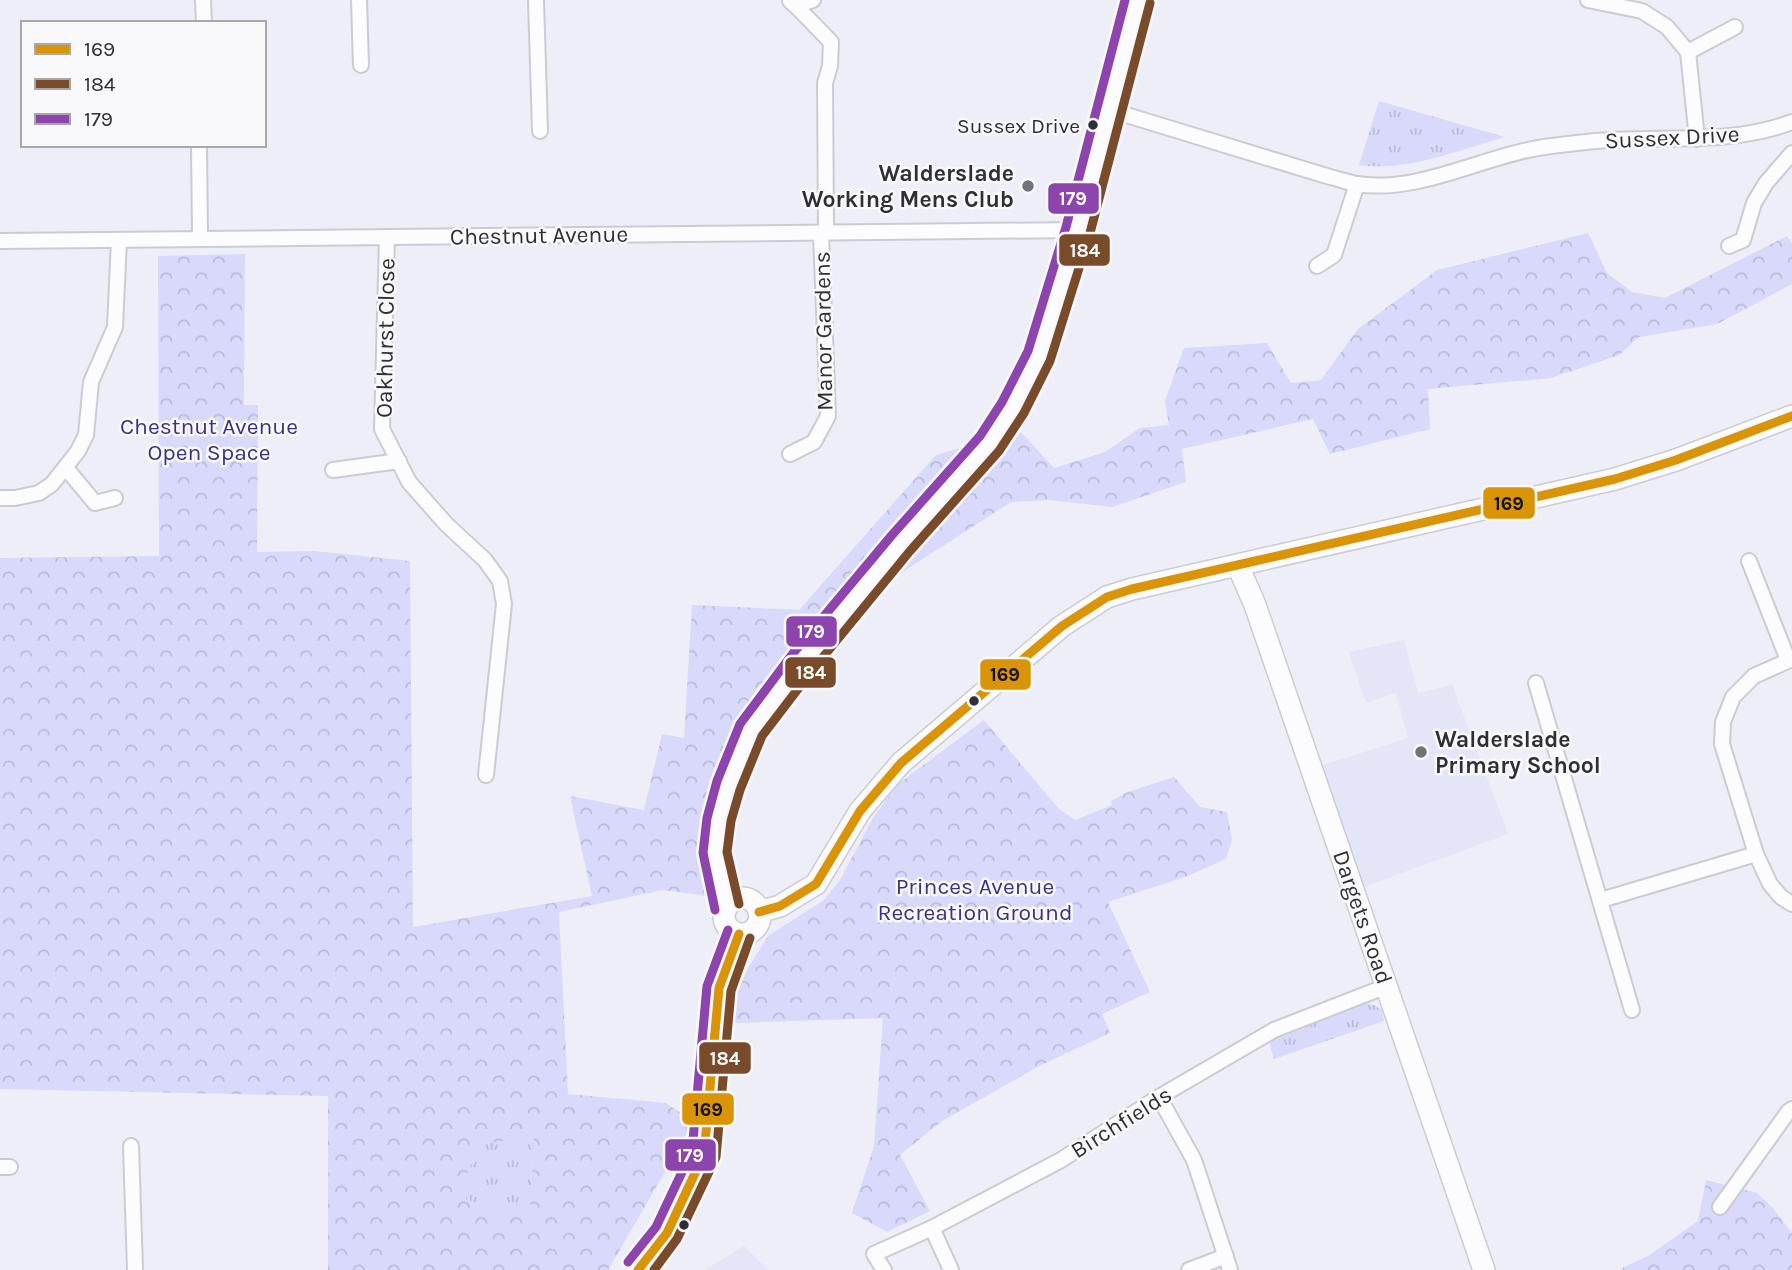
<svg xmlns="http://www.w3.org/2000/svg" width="1792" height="1270" font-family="Karla,sans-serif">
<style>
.built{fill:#e4e5f6}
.grass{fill:url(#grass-tufts)}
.forest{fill:url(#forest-crowns);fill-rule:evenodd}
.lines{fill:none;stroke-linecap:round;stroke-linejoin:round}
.street-casing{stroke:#cbccd3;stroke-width:18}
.secondary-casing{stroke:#cbccd3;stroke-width:24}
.street{stroke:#fcfcfe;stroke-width:14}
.secondary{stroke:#fcfcfe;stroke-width:21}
.bus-1-casing{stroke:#f9f9fc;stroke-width:14}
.bus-2-casing{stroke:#f9f9fc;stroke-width:14}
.bus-3-casing{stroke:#f9f9fc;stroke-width:14}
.bus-1{stroke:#d99408;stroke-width:9}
.bus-2{stroke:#7a4b2a;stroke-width:9}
.bus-3{stroke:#8e44ad;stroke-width:9}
.bus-dot{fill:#2f2f35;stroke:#f9f9fc;stroke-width:2.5}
.poi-dot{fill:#727279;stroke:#f9f9fc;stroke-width:2.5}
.labels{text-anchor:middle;stroke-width:5;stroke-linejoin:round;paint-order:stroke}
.bus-label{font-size:21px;fill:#2f2f35;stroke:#f9f9fc;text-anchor:end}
.street-label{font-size:23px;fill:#2f2f35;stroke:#f9f9fc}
.poi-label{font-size:23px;font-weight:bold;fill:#2f2f35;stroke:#f9f9fc;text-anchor:end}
.park-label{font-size:23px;fill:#3b3189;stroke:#f9f9fc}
.line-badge{stroke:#f9f9fc;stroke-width:2.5}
.badge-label{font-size:19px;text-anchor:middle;font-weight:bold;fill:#fff}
.pale-badge-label{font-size:19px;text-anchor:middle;font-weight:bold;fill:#111}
</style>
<defs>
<pattern id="grass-tufts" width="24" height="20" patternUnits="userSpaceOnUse" patternTransform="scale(1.75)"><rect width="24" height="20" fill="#d8d9fb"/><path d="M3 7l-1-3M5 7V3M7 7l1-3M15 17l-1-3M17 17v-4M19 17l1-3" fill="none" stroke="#babbd8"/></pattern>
<pattern id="forest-crowns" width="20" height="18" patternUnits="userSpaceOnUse" patternTransform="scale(1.75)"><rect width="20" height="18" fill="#d8d9fb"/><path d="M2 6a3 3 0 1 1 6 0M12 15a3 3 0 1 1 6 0" fill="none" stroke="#babbd8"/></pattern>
</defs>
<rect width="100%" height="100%" fill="#edeef7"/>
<g class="built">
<polygon points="1404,640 1418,693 1452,685 1508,834 1361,888 1320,766 1408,738 1396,693 1366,703 1349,652"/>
<polygon points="744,1246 768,1270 705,1270"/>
</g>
<g class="grass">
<path d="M1379 101 1505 137C1459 150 1407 172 1359 165Z"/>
<polygon points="1364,1004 1374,1005 1382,1010 1384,1021 1274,1059 1269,1042"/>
<polygon points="534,1137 530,1209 495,1211 465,1199 466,1177 479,1144"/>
</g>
<g class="forest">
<polygon points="1588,233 1607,273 1632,292 1665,298 1787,236 1792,244 1792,284 1717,324 1639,337 1619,355 1551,378 1428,389 1430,429 1330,454 1313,419 1182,449 1186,482 1112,507 1049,500 1011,502 870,593 1021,432 1054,468 1105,452 1140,428 1169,425 1165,401 1184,348 1267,343 1291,383 1321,380 1358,329 1437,270"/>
<path d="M245 254 244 405H258L257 552 314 551 410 561 413 927 592 896 570 796 644 810 662 734 684 738 692 605 799 610 936 455 969 446 821 611 731 748 710 822 705 855 707 896 663 890 559 912 568 1094 666 1103 694 1122 608 1270H328V1096L0 1089V558L159 556 158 256ZM534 1137 530 1208 495 1211 466 1199V1177L479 1144Z"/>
<polygon points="984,720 1058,808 1075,820 1112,805 1111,801 1128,792 1174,777 1200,807 1227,812 1232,840 1226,859 1185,877 1108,902 1150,992 1102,1014 1110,1033 1041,1065 942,1121 900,1155 930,1211 887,1232 852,1213 874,1146 883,1018 732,1023 731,1007 748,968 768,936 824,900 840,880 873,818 898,784"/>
<polygon points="1706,1180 1757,1193 1772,1207 1792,1233 1792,1270 1623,1270 1622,1268 1648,1256 1698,1221"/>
</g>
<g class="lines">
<defs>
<g id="street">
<polyline points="203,0 204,23"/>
<polyline points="359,0 361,65"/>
<polyline points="536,0 540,131"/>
<polyline points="1588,0 1642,11 1667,27 1688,52 1697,139"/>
<polyline points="790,1 796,6 813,0"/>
<polyline points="796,6 831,42 830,66 825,83 826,232"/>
<polyline points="1688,52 1735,27"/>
<path d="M1110 110 1330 177C1339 179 1347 182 1356 184 1414 193 1472 162 1528 150 1546 146 1567 144 1586 142 1654 134 1726 147 1792 122"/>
<polyline points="199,145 200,238"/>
<polyline points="387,237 382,429 409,482 446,524 485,560 500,581 504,604 486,775"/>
<polyline points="0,241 1078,230"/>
<polyline points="1729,246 1743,240 1754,203 1766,183 1792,153"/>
<polyline points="1317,266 1334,255 1357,184"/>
<polyline points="790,454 814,442 828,416 821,233"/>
<polyline points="66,468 95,503 115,498"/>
<polyline points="333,470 399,461"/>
<polyline points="0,498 15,498 39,493 52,484 78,451 86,435 91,382 115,327 119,240"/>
<polyline points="1749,561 1788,660"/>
<polyline points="1792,659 1754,676 1733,697 1723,722 1722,744 1756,854 1770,884 1781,897 1792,904"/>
<polyline points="1536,683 1632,1010"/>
<polyline points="1601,900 1756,854"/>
<polyline points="1159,1097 1194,1160 1230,1270"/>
<polyline points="131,1146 135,1270"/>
<polyline points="0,1167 10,1167"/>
<polyline points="1720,1207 1788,1112 1792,1109"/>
<polyline points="932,1228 951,1270"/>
<polyline points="884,1270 874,1254 932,1228 1061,1160 1159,1097 1274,1030 1387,986"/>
<polyline points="1189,1270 1226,1256"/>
</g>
<g id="secondary">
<polyline points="1238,566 1255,605 1484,1270"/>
<circle cx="742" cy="916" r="18"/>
<polyline points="727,907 721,885 715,852 719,819 728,786 751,730 764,711 804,660 901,543 990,443 1013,408 1039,356 1056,306 1078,230 1138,0"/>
<polyline points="759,912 780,906 816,884 860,811 901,763 1062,626 1107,597 1132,589 1615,479 1676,460 1792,416"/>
<polyline points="638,1270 667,1233 704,1154 719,988 739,934"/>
</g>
</defs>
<use href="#street" class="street-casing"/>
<use href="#secondary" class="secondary-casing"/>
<use href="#street" class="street"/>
<use href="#secondary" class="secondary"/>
<defs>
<g id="bus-1">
<polyline points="759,912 780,906 816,884 860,811 901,763 1062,626 1107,597 1132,589 1615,479 1676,460 1792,416"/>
<polyline points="638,1270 667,1233 704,1154 719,988 739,934"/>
</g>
<g id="bus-2">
<polyline points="739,904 727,852 731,821 740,790 762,736 814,668 910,551 999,451 1024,413 1050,361 1090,233 1150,3"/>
<polyline points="654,1270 677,1239 716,1157 731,991 750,938"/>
</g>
<g id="bus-3">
<polyline points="715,910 703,853 707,818 717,781 740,724 794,652 892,535 980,436 1002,402 1028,351 1066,227 1125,0"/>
<polyline points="628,1262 656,1227 692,1151 707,986 728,930"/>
</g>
</defs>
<use href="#bus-1" class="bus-1-casing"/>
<use href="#bus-2" class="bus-2-casing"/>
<use href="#bus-3" class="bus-3-casing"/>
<use href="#bus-1" class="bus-1"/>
<use href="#bus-2" class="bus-2"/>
<use href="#bus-3" class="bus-3"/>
</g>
<g class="bus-dot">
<circle cx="1093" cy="125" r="6"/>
<circle cx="974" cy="701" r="6"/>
<circle cx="684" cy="1225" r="6"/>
</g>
<g class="poi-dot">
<circle cx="1028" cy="186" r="7"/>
<circle cx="1421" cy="752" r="7"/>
</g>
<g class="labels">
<g class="bus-label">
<text x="1080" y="133">Sussex Drive</text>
</g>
<g class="street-label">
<text transform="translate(1672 137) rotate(-3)" y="8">Sussex Drive</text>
<text transform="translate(539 235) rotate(-1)" y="8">Chestnut Avenue</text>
<text transform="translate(823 331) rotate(-91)" y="8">Manor Gardens</text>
<text transform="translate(385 338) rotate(-89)" y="8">Oakhurst Close</text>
<text transform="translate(1363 917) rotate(71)" y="8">Dargets Road</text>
<text transform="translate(1121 1122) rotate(-32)" y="8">Birchfields</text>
</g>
<g class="poi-label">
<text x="1014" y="181">Walderslade<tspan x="1014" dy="26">Working Mens Club</tspan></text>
<text x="1435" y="747" text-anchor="start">Walderslade<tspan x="1435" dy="26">Primary School</tspan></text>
</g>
<g class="park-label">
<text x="209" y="434">Chestnut Avenue<tspan x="209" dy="26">Open Space</tspan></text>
<text x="975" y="894">Princes Avenue<tspan x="975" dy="26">Recreation Ground</tspan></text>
</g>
</g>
<g class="line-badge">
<rect x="1047" y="182" width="53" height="33" rx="7" fill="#8e44ad"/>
<rect x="1058" y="233" width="53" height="34" rx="7" fill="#7a4b2a"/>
<rect x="1482" y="486" width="54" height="34" rx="7" fill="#d99408"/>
<rect x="785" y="615" width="53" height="33" rx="7" fill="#8e44ad"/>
<rect x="784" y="656" width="53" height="33" rx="7" fill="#7a4b2a"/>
<rect x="979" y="658" width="53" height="33" rx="7" fill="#d99408"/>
<rect x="698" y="1041" width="54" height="34" rx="7" fill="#7a4b2a"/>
<rect x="681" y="1092" width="54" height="34" rx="7" fill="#d99408"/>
<rect x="664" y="1138" width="53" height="34" rx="7" fill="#8e44ad"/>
</g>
<g class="badge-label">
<text x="1073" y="205">179</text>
<text x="1085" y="257">184</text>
<text x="811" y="638">179</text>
<text x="811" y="679">184</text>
<text x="725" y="1065">184</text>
<text x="690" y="1162">179</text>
</g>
<g class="pale-badge-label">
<text x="1509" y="510">169</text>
<text x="1005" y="681">169</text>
<text x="708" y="1116">169</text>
</g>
<rect x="21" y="21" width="245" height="126" fill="#f9f9fc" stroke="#a8a8ac" stroke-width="2"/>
<rect x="35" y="44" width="35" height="10" fill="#d99408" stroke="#a8a8ac" stroke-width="2"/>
<text x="84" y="56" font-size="21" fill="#2f2f35">169</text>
<rect x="35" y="79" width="35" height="10" fill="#7a4b2a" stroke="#a8a8ac" stroke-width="2"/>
<text x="84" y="91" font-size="21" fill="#2f2f35">184</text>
<rect x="35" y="114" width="35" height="10" fill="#8e44ad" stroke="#a8a8ac" stroke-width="2"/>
<text x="84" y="126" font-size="21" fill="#2f2f35">179</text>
</svg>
